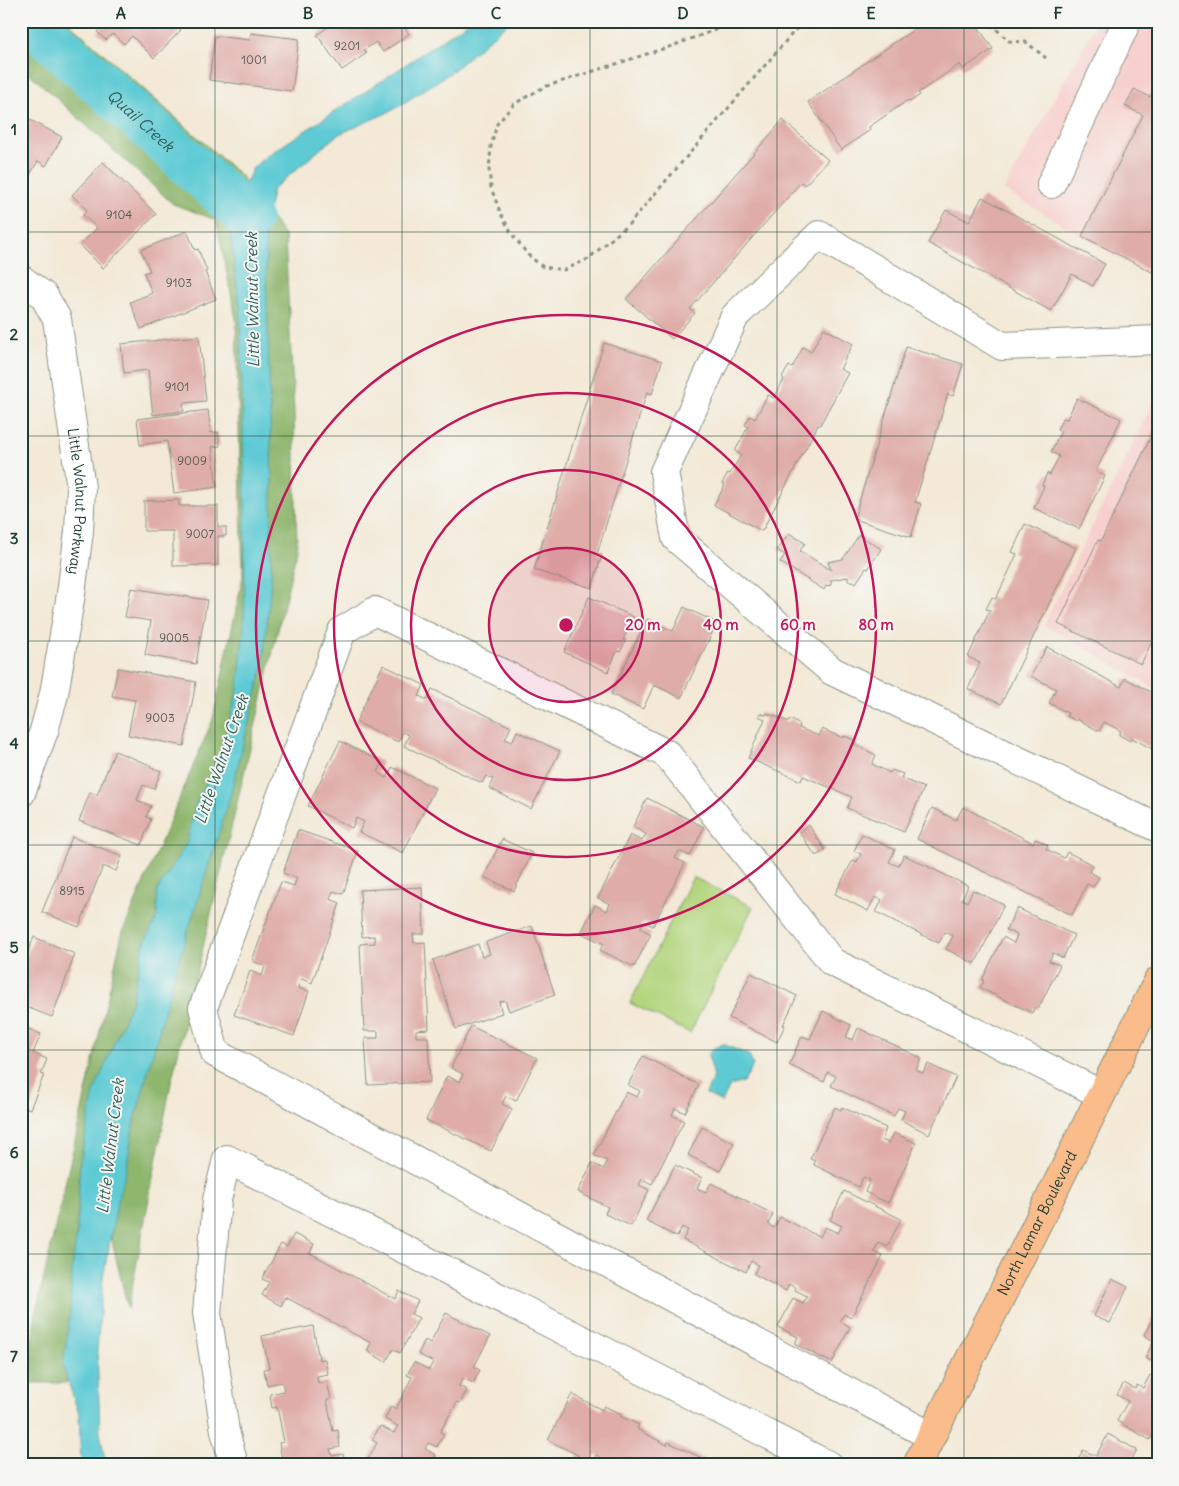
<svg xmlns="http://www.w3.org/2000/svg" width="1179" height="1486" font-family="Delius,sans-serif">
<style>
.built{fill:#f7d0cd}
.green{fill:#b3d57e;stroke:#698959}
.forest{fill:#8eb66d;stroke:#567a50}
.water{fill:#5dcad4;stroke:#3e8484}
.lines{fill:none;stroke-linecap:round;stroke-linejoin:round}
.river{stroke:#5dcad4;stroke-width:46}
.building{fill:#dfaca7}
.minor-casing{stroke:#899385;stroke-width:30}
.major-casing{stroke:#899385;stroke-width:30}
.path{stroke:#899385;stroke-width:3;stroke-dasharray:4 4;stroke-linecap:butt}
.minor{stroke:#fff;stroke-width:28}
.major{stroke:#f9bc8a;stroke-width:28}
.grid{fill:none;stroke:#1f3d34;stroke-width:1;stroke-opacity:0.55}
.ring{fill:none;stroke:#c2185b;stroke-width:2.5}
.labels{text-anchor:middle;stroke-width:4;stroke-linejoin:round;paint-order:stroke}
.number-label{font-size:12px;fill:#4f5951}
.street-label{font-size:15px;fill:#1f3d34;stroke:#f6f6f2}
.water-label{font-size:16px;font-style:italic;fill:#2e605c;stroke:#f6f6f2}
.centre{fill:#c2185b;stroke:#f6f6f2;stroke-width:2.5}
.ring-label{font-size:15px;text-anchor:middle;font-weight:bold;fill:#c2185b;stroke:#f6f6f2;stroke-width:4;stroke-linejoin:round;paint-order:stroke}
.neatline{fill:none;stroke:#1f3d34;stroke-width:2}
.grid-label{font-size:16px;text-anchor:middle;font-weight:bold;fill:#1f3d34}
</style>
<rect width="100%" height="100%" fill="#f6f6f2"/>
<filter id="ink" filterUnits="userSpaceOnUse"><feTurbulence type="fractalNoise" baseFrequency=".02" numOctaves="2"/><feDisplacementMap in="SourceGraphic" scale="10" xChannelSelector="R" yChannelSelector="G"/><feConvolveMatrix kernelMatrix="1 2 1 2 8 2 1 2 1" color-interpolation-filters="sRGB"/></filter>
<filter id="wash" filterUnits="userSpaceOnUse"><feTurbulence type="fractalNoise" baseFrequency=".0096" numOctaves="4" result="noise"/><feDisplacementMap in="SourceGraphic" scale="20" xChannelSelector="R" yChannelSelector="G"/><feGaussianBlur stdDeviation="1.12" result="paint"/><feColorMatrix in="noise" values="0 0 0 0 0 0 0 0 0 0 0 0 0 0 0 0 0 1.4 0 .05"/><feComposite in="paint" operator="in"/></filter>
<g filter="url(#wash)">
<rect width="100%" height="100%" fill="#f3e9d6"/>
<g class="built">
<polygon points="1097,21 1158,21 1158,281 1004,190"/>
<polygon points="1158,392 1158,690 1044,625"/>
</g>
<polygon class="green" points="693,877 753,907 690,1033 630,1003"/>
<polygon class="forest" points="21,21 67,21 241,176 285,237 294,411 297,549 171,1083 128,1309 111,1236 74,1334 66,1383 26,1383 36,1312 122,934 213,719 243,576 236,318 216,220 173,204 21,66"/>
<g class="water">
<polygon points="470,21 510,21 450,73 393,110 337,135 273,189 265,225 272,485 271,580 263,667 229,800 174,976 133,1126 127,1166 118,1199 103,1278 97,1350 100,1433 106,1465 81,1465 79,1414 63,1367 70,1311 72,1268 77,1233 80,1162 94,1092 131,1003 144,943 157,917 157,891 187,842 195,806 220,755 238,689 244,627 245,517 240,309 230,231 237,201 253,168 265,157 380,82"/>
<polygon points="723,1044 749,1055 753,1065 744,1082 730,1086 722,1102 706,1094 714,1076 708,1055 712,1049"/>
</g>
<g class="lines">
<path class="river" id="s1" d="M31 21 249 218"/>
</g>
<g id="blocks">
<g class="building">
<polygon points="101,21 172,21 181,30 154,58 132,36 124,44 113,34 106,40 97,32 104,25"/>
<polygon points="336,21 400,21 409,34 383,52 376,42 364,50 367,53 342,70 317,35"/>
<polygon points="926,21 974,21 993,49 963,69 960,64 918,93 920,95 910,102 908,100 869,127 870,130 841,150 808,102"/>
<polygon points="251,33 299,39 292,91 209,80 215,36 250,40"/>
<polygon points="1158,82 1158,275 1082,236 1143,115 1125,106 1134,89 1150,97"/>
<polygon points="21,115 62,137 46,166 38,161 21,190"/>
<polygon points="783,120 828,160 805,185 801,182 690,309 695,313 672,339 626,299"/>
<polygon points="103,162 156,214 103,268 80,245 97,228 83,215 87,210 72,195"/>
<polygon points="982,197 1105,264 1093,286 1072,274 1051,311 928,243 946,210 969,222"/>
<polygon points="187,231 195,250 198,249 207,271 205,272 216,299 141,329 130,302 152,293 144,273 150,271 141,250"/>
<polygon points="824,328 853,344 840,369 848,373 820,425 818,425 762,531 714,505 725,485 722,483 728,473 730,474 741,455 735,451 748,427 745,425 750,416 755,419 768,395 774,398 784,379 782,377 789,366 792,368 803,347 811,352"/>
<polygon points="199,336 206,401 183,403 184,411 153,415 148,370 124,373 121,344"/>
<polygon points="604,343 662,361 652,394 647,392 597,554 602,555 592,588 534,570"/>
<polygon points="906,347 963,364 953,396 948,394 915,502 921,504 911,537 854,519"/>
<polygon points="1077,398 1121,419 1096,471 1105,476 1079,529 1034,508 1044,486 1042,485 1047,473 1050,475 1059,456 1051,452 1061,431 1057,429 1063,418 1067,419"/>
<polygon points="208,410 211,433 218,432 220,446 212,447 217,487 174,493 167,441 140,445 137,419"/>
<polygon points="1158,422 1158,629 1141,664 1058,624 1098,540 1101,541"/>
<polygon points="179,500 179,506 218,506 218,527 226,527 226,536 218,536 218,565 173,566 173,531 144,531 144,501"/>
<polygon points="1025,524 1076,548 1001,704 968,689 980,663 968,657 990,610 986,609 992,597 996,599 1017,554 1012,552"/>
<polygon points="789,533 805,543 800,551 831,570 828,562 843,559 859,535 881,549 868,569 866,568 856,583 853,581 848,581 848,577 831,580 831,585 826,586 824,590 780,562 785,555 777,550"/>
<polygon points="131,588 207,600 196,664 145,655 151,621 125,617"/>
<polygon points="589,597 634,617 623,640 626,640 620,652 617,651 608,672 564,652"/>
<polygon points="684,607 717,623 681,698 654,685 643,709 611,694 647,619 673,631"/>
<polygon points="1047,647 1121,687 1125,678 1158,696 1158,743 1154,750 1132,738 1130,741 1119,735 1121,731 1104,722 1099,731 1077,719 1076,721 1067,716 1068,713 1049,703 1056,689 1031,676"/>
<polygon points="383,665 424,685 419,696 427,700 432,689 511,727 505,739 512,742 517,731 560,751 531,809 489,788 493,779 486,776 482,783 404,746 409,735 403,732 398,742 356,722"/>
<polygon points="118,668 196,682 184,746 128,735 135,700 112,696"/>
<polygon points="760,713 766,715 767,713 789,722 790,719 800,725 799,728 819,736 822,729 843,738 844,736 857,741 855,745 876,755 872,764 890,773 892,770 903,774 901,778 924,788 904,832 847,808 852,797 803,776 801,781 748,758 765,719 758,716"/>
<polygon points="340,741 382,762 378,773 387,778 392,767 435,788 403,853 359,832 364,822 356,818 352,828 308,806"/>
<polygon points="115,751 150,765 150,767 161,771 154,789 143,785 137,800 151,806 146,817 151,819 141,845 79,821 90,792 97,795"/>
<polygon points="647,798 704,827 690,856 679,851 675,858 685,863 653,926 644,922 640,928 651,934 634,967 600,950 604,944 581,933 595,905 607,911 610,904 598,898 630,835 642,841 646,834 633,827"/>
<polygon points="963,807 1033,843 1035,839 1038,840 1048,845 1046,849 1064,858 1067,852 1093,865 1089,872 1099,877 1093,887 1087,884 1072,915 917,839 932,808 956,820"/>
<polygon points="809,825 825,850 816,856 799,832"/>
<polygon points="298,830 358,851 343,894 333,891 330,899 340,903 312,983 301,979 298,988 309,991 294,1036 234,1015 250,971 262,976 265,966 252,961 281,882 294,886 297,878 283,873"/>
<polygon points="862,834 895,850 889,862 898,866 904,855 968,886 962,899 967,902 973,890 1004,905 975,964 946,949 953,936 945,932 939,943 876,912 882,900 875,897 868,911 835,894 853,860 857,862 861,854 854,851"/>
<polygon points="72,837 122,856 116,871 103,866 79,927 42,912"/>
<polygon points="502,839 532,853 514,891 484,877"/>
<polygon points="422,887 424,934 413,934 414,943 425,942 429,1029 416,1030 416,1037 428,1037 430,1082 368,1085 365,1038 378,1038 378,1031 364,1031 360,944 375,943 374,936 362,937 360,890"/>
<polygon points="1017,908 1074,935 1063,958 1053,953 1049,961 1060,965 1038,1009 1035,1007 1032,1013 980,988 984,981 982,980 1003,937 1014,943 1017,935 1006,930"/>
<polygon points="532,926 555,995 509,1011 505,1000 499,1002 502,1013 456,1029 433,960 478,944 482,957 490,954 486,942"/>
<polygon points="34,937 75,954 52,1017 21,1005 21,969"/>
<polygon points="751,973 797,996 783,1025 785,1025 777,1042 729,1018"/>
<polygon points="823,1011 851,1025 846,1037 853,1040 858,1028 921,1058 916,1070 923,1073 928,1064 956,1077 929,1134 901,1120 905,1111 898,1108 894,1116 831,1086 836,1076 828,1072 824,1082 789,1065 802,1036 810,1039"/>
<polygon points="21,1026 41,1034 33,1053 47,1059 41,1074 44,1075 30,1109 21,1106"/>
<polygon points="471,1026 537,1058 516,1101 506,1096 502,1104 512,1109 491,1151 426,1120 447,1076 460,1082 463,1074 451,1068"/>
<polygon points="643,1056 699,1085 685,1113 675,1108 672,1115 684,1121 652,1184 642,1179 639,1185 649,1190 631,1226 605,1214 608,1207 578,1192 592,1163 604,1169 607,1161 594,1155 626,1092 637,1097 640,1091 628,1085"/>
<polygon points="835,1107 841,1110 842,1107 886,1128 882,1140 889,1143 894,1133 916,1143 888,1203 865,1192 870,1180 863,1177 859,1187 814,1165 815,1161 810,1159"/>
<polygon points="702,1127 734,1143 720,1171 688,1155"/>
<polygon points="675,1165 702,1178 697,1188 706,1192 711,1183 773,1214 768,1224 774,1228 780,1217 820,1237 825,1227 838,1233 842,1226 830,1220 844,1191 901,1219 887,1247 878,1243 874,1252 883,1256 851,1318 844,1314 840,1321 850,1327 832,1363 795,1344 798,1337 778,1327 793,1298 803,1303 807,1296 795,1290 796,1288 789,1284 786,1291 754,1274 758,1265 751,1261 746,1272 683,1240 688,1230 682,1227 677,1237 646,1221"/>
<polygon points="294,1234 314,1244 310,1253 395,1299 399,1291 418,1301 411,1314 419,1318 400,1353 393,1349 386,1362 367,1351 371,1343 285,1297 281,1306 262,1295 269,1282 262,1279 281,1244 287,1247"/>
<polygon points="1112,1279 1128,1287 1110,1323 1094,1316"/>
<polygon points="446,1313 490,1336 474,1367 480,1370 473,1383 463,1378 459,1386 467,1390 460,1403 457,1402 440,1432 444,1434 437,1447 428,1443 425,1449 436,1455 430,1465 380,1465 368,1459 377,1443 372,1440 380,1426 394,1433 398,1426 385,1419 391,1406 396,1409 412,1377 407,1375 414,1362 429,1370 433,1362 418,1354 425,1340 430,1343"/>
<polygon points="1153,1318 1158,1321 1158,1364 1145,1358 1154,1341 1144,1335"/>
<polygon points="313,1326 319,1360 325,1359 328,1374 317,1376 318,1383 327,1382 331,1399 327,1400 333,1431 338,1430 340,1447 330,1449 332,1456 343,1454 345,1465 283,1465 279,1443 284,1442 277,1407 272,1408 270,1394 284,1391 282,1382 267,1385 264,1369 269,1368 262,1336"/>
<polygon points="1150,1375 1158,1380 1158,1426 1150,1440 1117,1421 1128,1401 1117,1395 1124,1383 1135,1389 1137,1385 1143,1388"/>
<polygon points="572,1394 602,1410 604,1406 621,1414 620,1416 639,1425 637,1429 667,1445 668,1442 704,1459 702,1465 601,1465 604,1459 596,1455 591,1465 584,1465 575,1460 578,1455 548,1440"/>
<polygon points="1108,1434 1137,1450 1128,1465 1075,1465 1083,1450 1096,1456"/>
</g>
</g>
</g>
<g filter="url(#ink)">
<use href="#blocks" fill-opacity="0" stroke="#899385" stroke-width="1"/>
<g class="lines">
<defs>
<g id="minor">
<polyline points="1051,184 1127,21"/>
<path id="s2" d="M21 279 44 296 57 319 81 488 79 531 71 594 54 694 44 731 21 793"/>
<polyline points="1158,340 1002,346 819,235 735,316 664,472 676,538 832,671 1158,828"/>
<polyline points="931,1436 215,1053 203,1008 342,631 375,611 667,754 832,962 1101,1094"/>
<polyline points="234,1465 225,1431 207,1313 217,1200 227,1159 828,1465"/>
</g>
<g id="major">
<path id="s3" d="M917 1465 1158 981"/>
</g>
</defs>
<use href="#minor" class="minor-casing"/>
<use href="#major" class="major-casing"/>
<g class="path">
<polyline points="739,21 672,46 544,87 514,104 497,124 491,146 489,170 491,188 501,214 512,234 528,255 543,267 564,270 588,259 629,224 803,21"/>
<polyline points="983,21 995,28 1009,41 1026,42 1046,58"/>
</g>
<use href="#minor" class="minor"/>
<use href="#major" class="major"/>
</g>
</g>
<path class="grid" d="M215 21V1465M402 21V1465M590 21V1465M777 21V1465M964 21V1465M21 232H1158M21 436H1158M21 641H1158M21 845H1158M21 1050H1158M21 1254H1158"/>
<circle cx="566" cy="625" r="77" fill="#c2185b" fill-opacity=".12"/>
<g class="ring">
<circle cx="566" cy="625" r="77"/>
<circle cx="566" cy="625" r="155"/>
<circle cx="566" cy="625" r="232"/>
<circle cx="566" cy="625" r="310"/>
</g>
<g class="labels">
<g class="number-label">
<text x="347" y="50">9201</text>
<text x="254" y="64">1001</text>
<text x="119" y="219">9104</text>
<text x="179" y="287">9103</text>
<text x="177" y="391">9101</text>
<text x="192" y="465">9009</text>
<text x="200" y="538">9007</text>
<text x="174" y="642">9005</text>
<text x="160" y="722">9003</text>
<text x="72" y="895">8915</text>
</g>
<g class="street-label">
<text dy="5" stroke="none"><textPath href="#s2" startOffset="239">Little Walnut Parkway</textPath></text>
<text dy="5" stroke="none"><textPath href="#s3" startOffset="270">North Lamar Boulevard</textPath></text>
</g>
<g class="water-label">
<text dy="6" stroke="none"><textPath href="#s1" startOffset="148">Quail Creek</textPath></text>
<text transform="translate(252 300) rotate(-91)" y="6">Little Walnut Creek</text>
<text transform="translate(221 759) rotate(-71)" y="6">Little Walnut Creek</text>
<text transform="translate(110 1146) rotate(-83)" y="6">Little Walnut Creek</text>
</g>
</g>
<circle cx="566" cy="625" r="8" class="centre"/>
<g class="ring-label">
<text x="643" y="630">20 m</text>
<text x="721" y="630">40 m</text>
<text x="798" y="630">60 m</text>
<text x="876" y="630">80 m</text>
</g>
<rect width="1179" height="1486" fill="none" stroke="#f6f6f2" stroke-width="55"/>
<rect x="28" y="28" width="1124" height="1430" class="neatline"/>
<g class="grid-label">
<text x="121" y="19">A</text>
<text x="308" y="19">B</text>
<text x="496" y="19">C</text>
<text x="683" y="19">D</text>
<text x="871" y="19">E</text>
<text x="1058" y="19">F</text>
<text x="14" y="135">1</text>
<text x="14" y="340">2</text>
<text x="14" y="544">3</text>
<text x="14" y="749">4</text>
<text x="14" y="953">5</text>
<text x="14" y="1158">6</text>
<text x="14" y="1362">7</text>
</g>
</svg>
